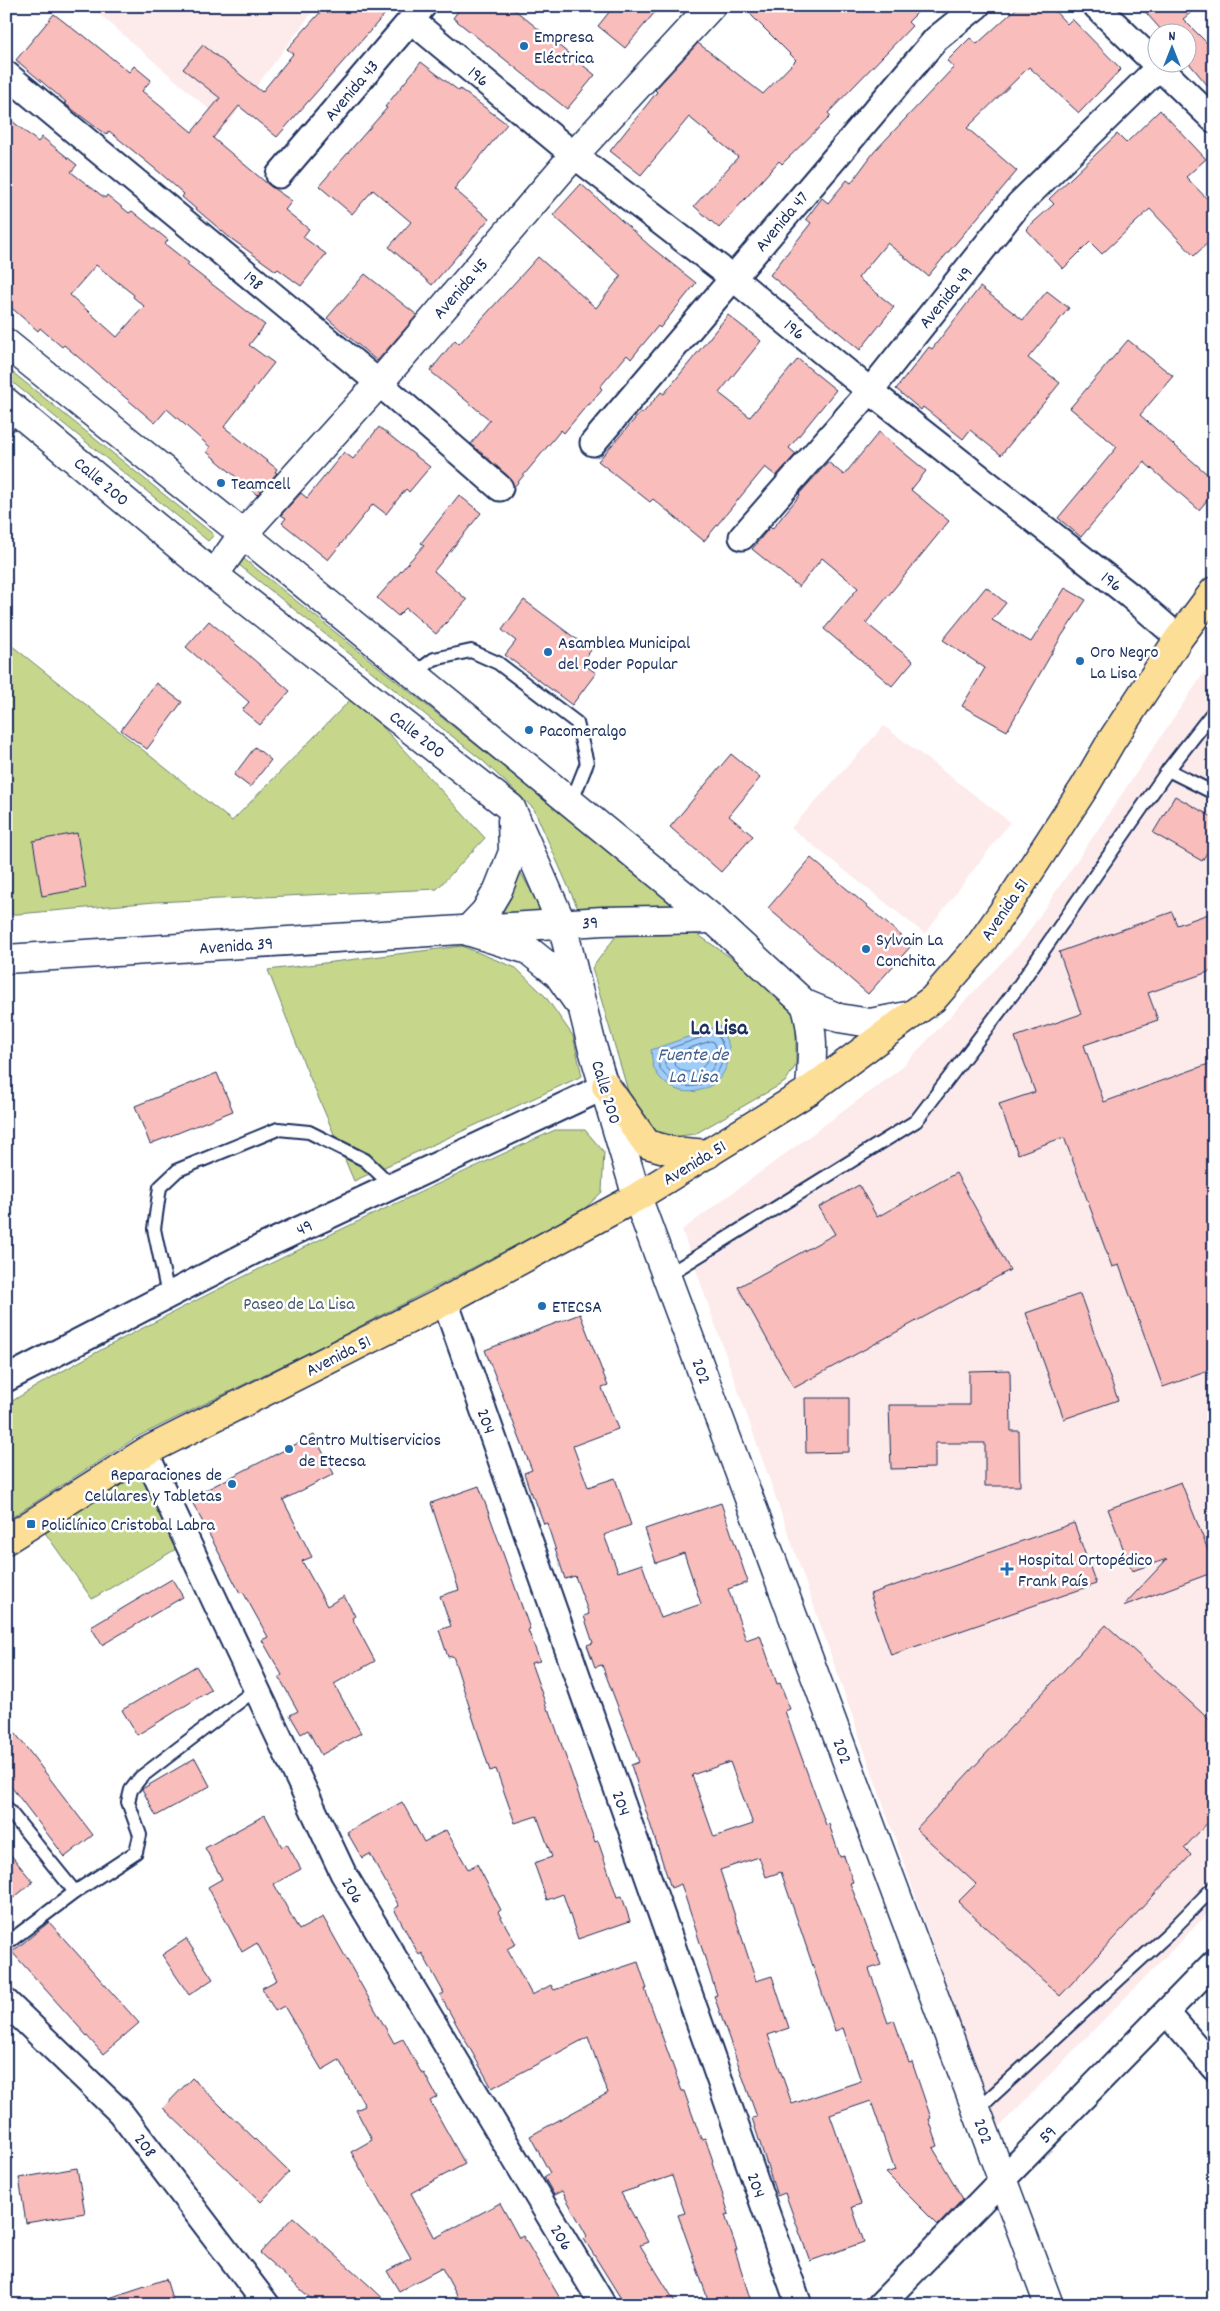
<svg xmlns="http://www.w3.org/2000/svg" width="1220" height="2311" font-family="Dekko,sans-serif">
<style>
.built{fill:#fdebeb}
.green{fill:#c6d78c;stroke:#708375}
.water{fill:#9ecdfa;stroke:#6a8ebc}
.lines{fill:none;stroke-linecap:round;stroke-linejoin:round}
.shore{stroke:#4f6e9c;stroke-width:1}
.building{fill:#f9bdbb;stroke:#1b2f5e;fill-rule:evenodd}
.service-casing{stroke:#1b2f5e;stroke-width:16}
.minor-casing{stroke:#1b2f5e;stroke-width:29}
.tertiary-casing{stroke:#1b2f5e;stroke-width:31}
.secondary-casing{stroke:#1b2f5e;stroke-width:31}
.primary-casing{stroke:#1b2f5e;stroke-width:31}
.service{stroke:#fff;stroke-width:12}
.minor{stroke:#fff;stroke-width:25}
.tertiary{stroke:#fff;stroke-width:28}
.secondary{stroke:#fff;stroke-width:28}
.primary{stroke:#fdde96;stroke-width:28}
.poi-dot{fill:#1f6fb2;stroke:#fff;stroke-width:2}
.labels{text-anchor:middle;stroke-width:5;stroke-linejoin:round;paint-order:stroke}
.poi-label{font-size:18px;fill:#1b2f5e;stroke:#fff;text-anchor:start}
.street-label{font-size:18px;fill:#1b2f5e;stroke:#fff}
.park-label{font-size:18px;fill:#46596a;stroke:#fff}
.water-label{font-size:19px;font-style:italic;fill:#425e8d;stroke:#fff}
.district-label{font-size:22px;font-weight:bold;fill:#1b2f5e;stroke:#fff}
</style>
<rect width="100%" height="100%" fill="#fff"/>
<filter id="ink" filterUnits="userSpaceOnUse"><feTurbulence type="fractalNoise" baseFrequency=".02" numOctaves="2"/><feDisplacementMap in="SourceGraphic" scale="10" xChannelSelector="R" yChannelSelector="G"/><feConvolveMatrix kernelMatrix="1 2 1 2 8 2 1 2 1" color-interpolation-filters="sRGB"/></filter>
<g filter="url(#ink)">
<g class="built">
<polygon points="90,6 317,6 227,125"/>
<polygon points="1214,658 1214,1907 997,2129 682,1230 899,1070 1023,940"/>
<polygon points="884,726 1010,822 925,934 791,828"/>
</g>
<g class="green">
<polygon points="6,367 214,535 208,541 6,377"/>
<polygon points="244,559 682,910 578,909 534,809 483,761 239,565"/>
<polygon points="6,641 232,821 354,696 485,838 437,889 155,902 6,915"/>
<polygon points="516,864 542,911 498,915"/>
<polygon points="697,934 790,999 796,1016 796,1065 785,1082 695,1134 670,1137 651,1131 633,1108 592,968 616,936"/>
<polygon points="462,946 516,968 545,996 573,1036 582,1076 354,1181 305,1066 268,970"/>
<path d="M555 1130H585L604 1152 602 1192 582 1211 320 1347 137 1437 6 1521V1405C68 1365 134 1333 199 1299 316 1240 435 1185 555 1130Z"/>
<polygon points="142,1473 181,1546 92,1599 41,1527"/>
</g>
<path class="water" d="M719 1026C722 1033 728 1041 729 1047 733 1090 678 1109 656 1072 652 1067 652 1056 651 1050Z"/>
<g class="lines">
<g class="shore">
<path d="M715 1033C743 1060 698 1110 664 1074 659 1068 656 1060 658 1053Z"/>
<path d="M711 1041 714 1042C726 1065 700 1089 677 1078 673 1075 669 1070 665 1066V1057Z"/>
<path d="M706 1051 709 1052C708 1072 687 1079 674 1064L675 1061Z"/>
</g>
</g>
<g class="building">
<polygon points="326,6 392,6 277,137 239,106 213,138 270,186 292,201 285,210 309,229 303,237 326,254 301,286 278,269 276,271 229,237 182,197 184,194 159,172 109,131 106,135 64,103 66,102 16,60 54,14 81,35 82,34 129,72 134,66 151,80 142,91 192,132 220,98 183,69 203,45 262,92 293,54 287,49"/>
<polygon points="462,6 510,6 595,75 567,109 453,18"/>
<polygon points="614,6 660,6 625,48 598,26"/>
<polygon points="742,6 924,6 908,22 912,26 828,113 831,116 782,164 779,161 719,228 694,206 738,157 689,117 641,175 610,151 657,92 655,90 698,43 763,94 796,60"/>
<polygon points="1019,6 1050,6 1067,24 1072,19 1121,69 1079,113 1029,67 967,128 1017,171 928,276 887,243 858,278 894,307 860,350 770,275 811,223 806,219 822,198 828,203 847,180 851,183 874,152 954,67 947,61 970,38 977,44"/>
<polygon points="1140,6 1199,6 1183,19 1214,50 1214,93 1188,62 1188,32 1163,32"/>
<polygon points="421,62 459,91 460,89 507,124 454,189 489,219 432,285 389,247 411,222 373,190 352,214 319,186 387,108 385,107"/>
<polygon points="1160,110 1206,159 1186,177 1214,206 1214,237 1194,256 1150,209 1102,254 1090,242 1063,269 1026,229 1054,204 1049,199 1117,134 1126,143"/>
<path d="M6 116 38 142 42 137 77 165 71 172 105 198 107 195 129 213 132 211 168 240 165 244 189 263 187 265 265 325 249 345 274 363 224 427 277 469 275 472 277 473 257 495 207 452 210 447 167 409 155 423 64 345 62 347 40 328 38 331 6 303ZM96 265 134 295 133 297 144 306 117 337 70 295Z"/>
<polygon points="581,184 651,247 696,283 660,328 658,326 631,359 627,355 600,387 602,389 589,405 588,404 564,433 561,430 514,487 509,477 471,444 490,420 430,371 455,340 459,344 538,257 596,308 621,276 553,215"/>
<polygon points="365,274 417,315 377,361 327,318"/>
<polygon points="980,287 1023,320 1047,291 1069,308 1028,358 1060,383 1001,455 970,430 963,439 923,407 921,410 896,389 929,347 932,349"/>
<polygon points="728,315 761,341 719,393 750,417 798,359 836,390 789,448 796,454 776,476 765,467 704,541 653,499 650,502 598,461 641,412 643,413 661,392 664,394"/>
<polygon points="1128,340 1173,376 1140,415 1214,480 1214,492 1199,510 1144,462 1081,537 1058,518 1117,447 1070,408"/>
<polygon points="379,427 430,467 409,492 406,489 386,514 373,504 328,560 282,523 286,518 281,515 301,493 307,498 344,452 353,459"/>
<polygon points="879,432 926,471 911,490 949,521 866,623 913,661 892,686 824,629 858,588 822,558 799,587 752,549 770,527 772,529 800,495 799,494 828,462 844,475"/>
<polygon points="459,495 481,513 434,571 467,600 436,634 406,608 398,616 377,598 424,545 421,543"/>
<polygon points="986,587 1006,603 992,620 1031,642 1065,588 1086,600 1061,637 1007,731 962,706 985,668 943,640"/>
<polygon points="524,600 591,650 582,663 596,673 572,705 505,655 516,641 502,630"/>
<polygon points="209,621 290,691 260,725 242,710 249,702 186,647"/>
<polygon points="156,683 182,702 147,749 121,730"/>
<polygon points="255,747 271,760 250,787 234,775"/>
<polygon points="731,754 760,778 729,816 753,836 721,872 670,827"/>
<polygon points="1175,796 1214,818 1214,841 1202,861 1153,833"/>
<polygon points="77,833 86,888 42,896 33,841"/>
<polygon points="811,858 912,945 868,994 768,908"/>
<polygon points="1172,912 1177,925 1214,912 1214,970 1148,993 1158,1020 1084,1045 1104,1102 1214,1062 1214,1369 1163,1387 1119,1265 1112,1267 1064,1137 1018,1154 999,1104 1035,1092 1015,1037 1081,1014 1059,952"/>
<polygon points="217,1073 233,1111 150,1144 135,1106"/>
<polygon points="956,1173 1010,1270 794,1388 738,1287 835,1234 819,1207 859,1185 877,1217"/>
<polygon points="1080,1294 1118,1400 1064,1419 1026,1313"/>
<path d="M580 1314 608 1386 602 1388 618 1429 573 1446 588 1487 615 1478 631 1525 604 1535 618 1572 642 1564 661 1618 701 1604 684 1553 656 1563 645 1529 721 1503 748 1582 728 1589 746 1640 760 1635 777 1684 780 1683 790 1709 785 1711 826 1825 829 1824 840 1857 844 1856 853 1882 850 1883 881 1965 869 1969 888 2023 894 2020 909 2063 912 2062 931 2118 929 2119 938 2146 933 2148 963 2199 938 2225 886 2173 895 2170 871 2101 830 2115 861 2204 852 2207 864 2242 810 2261 785 2193 777 2196 752 2118 757 2117 714 1996 717 1995 681 1884 671 1888 631 1765 639 1762 602 1665 595 1667 587 1645 593 1643 584 1616 589 1614 575 1576 565 1579 547 1523 544 1524 534 1497H532L524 1473 532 1470 485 1350ZM730 1762 753 1824 714 1837 692 1775ZM759 1857 766 1877 781 1872 835 2031 843 2028 861 2081 792 2104 768 2035 789 2028 772 1976 756 1981 720 1870Z"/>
<polygon points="1010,1370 1011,1431 1019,1431 1020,1486 985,1486 985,1443 935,1443 935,1468 891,1469 889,1405 969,1405 969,1371"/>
<polygon points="805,1398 849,1398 849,1452 806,1453"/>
<polygon points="314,1435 334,1474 283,1500 312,1557 302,1561 327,1606 344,1596 355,1616 352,1618 375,1661 334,1684 361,1733 321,1755 308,1730 301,1734 290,1715 298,1711 279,1677 282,1675 262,1640 268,1637 243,1592 240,1593 190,1498"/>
<polygon points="1181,1482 1214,1565 1214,1572 1123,1606 1167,1559 1132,1571 1108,1509"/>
<polygon points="479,1486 530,1629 528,1630 540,1661 531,1663 548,1711 550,1711 595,1842 598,1841 617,1897 622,1896 630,1921 578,1939 563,1894 547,1900 534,1863 552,1857 537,1816 515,1823 496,1769 490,1771 453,1656 448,1657 439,1630 451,1626 440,1596 459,1590 431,1503"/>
<polygon points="1074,1523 1096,1584 891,1655 870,1594"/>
<polygon points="172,1579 183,1597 102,1645 91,1627"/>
<polygon points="1106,1625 1214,1724 1214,1816 1184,1848 1191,1855 1060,1996 958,1902 976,1884 916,1829"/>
<polygon points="196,1666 211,1690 137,1735 122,1710"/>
<polygon points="6,1721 93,1835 65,1857 6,1780"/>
<polygon points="195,1758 210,1786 156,1816 142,1789"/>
<polygon points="402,1802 424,1842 446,1830 468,1869 477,1864 501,1910 498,1912 516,1944 507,1949 532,1995 551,1985 554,1990 638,1962 647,1989 645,1989 682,2091 684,2091 701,2139 705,2138 713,2161 712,2162 729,2214 725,2215 737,2250 735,2250 752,2305 710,2305 678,2215 685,2213 672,2176 621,2193 648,2242 640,2245 677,2305 625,2305 584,2239 587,2236 562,2191 554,2195 544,2177 550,2173 530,2136 608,2093 588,2037 492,2088 440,1995 444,1993 422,1953 419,1955 394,1909 399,1906 370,1854 362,1858 347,1832"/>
<polygon points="265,1815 282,1847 287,1844 301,1869 274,1884 299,1930 323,1917 394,2043 403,2039 422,2074 424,2073 437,2097 430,2101 465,2164 411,2193 435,2238 500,2203 519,2238 523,2236 564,2305 462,2305 442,2268 399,2291 387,2271 411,2258 351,2152 372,2140 356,2110 365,2106 339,2060 322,2070 284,2006 275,2011 262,1988 277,1980 257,1943 242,1952 208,1887 222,1879 205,1848"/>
<polygon points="6,1849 33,1882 6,1904"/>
<polygon points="49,1922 139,2023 103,2054 12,1952"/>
<polygon points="186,1939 213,1979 189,1995 162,1955"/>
<polygon points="192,2078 289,2172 261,2202 163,2108"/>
<polygon points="77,2168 85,2213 26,2223 19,2178"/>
<polygon points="293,2217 371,2287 390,2305 318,2305 260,2253"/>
<polygon points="166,2279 174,2305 101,2305 100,2301"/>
</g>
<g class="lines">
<defs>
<g id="service">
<polyline points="6,428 18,411"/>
<polyline points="414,674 434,659 471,651 498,663 577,723 587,763 571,803"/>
<polyline points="1168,770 1214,793"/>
<polyline points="666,1276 916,1121 1018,987 1168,770 1214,711"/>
<polyline points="168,1295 154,1229 160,1187 178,1170 278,1129 309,1132 365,1160 392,1186"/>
<polyline points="6,1807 75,1892"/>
<polyline points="6,1944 75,1892 136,1852 140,1835 128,1802 131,1790 141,1777 256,1689"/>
<polyline points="977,2110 1168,1934 1214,1887"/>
</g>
<g id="minor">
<polyline points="1096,6 1214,120"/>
<polyline points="411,20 574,155 733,278 870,391 1128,594 1179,638"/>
<polyline points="6,74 379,383 500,488"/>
<polyline points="279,175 423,6"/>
<polyline points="593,443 936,39 977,6"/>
<polyline points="742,537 870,391 1019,204 1159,67"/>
<polyline points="445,1301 799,2305"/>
<polyline points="6,1379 262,1247 606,1086"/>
<polyline points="145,1452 343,1873 603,2305"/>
<polyline points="6,2002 120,2112 267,2305"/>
<polyline points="1167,2013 1214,2068"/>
<polyline points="880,2305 1214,1963"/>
</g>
<g id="tertiary">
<polyline points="214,575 243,534 379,383 574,155 711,6"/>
<polyline points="6,959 603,921 713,919"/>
<polyline points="637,1197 1049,2305"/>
</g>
<g id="secondary">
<polyline points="6,343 243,534 713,919 805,1004 839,1018 870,1023 907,1016"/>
<polyline points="6,402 214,575 511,808 562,924 592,1046 637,1197"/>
<polyline points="512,821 513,852 498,890 485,912 467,931 528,950 558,974 577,1001"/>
<path d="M805 1004C815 1034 812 1059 810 1090"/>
</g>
<g id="primary">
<polyline points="606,1086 647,1144 672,1151 708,1154"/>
<polyline points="6,1540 145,1452 445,1301 637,1197 807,1092 933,999 979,946 1011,900 1084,788 1112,740 1179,638 1214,591"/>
</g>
</defs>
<use href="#service" class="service-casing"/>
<use href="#minor" class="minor-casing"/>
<use href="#tertiary" class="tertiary-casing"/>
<use href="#secondary" class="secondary-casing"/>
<use href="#primary" class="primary-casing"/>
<use href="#service" class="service"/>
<use href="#minor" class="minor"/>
<use href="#tertiary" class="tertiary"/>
<use href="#secondary" class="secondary"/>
<use href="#primary" class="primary"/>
</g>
</g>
<g class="poi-dot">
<circle cx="524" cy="46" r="5"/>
<circle cx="221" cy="483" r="5"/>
<circle cx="548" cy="652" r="5"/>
<circle cx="1080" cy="661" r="5"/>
<circle cx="529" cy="730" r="5"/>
<circle cx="866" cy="949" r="5"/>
<circle cx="542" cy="1306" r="5"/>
<circle cx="289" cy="1449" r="5"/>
<circle cx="232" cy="1484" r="5"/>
<rect x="26" y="1519" width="10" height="10" rx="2.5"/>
<path d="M1004.5 1561.5h5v5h5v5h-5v5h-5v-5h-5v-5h5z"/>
</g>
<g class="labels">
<g class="poi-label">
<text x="534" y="42">Empresa<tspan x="534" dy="21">Eléctrica</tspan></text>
<text x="231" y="489">Teamcell</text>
<text x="558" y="648">Asamblea Municipal<tspan x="558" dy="21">del Poder Popular</tspan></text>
<text x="1090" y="657">Oro Negro<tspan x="1090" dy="21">La Lisa</tspan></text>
<text x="539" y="736">Pacomeralgo</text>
<text x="876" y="945">Sylvain La<tspan x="876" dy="21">Conchita</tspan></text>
<text x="552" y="1312">ETECSA</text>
<text x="299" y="1445">Centro Multiservicios<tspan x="299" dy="21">de Etecsa</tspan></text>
<text x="222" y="1480" text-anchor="end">Reparaciones de<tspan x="222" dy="21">Celulares y Tabletas</tspan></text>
<text x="41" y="1530">Policlínico Cristobal Labra</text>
<text x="1018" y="1565">Hospital Ortopédico<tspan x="1018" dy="21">Frank País</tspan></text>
</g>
<g class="street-label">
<text transform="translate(479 76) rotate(39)" y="6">196</text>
<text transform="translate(351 90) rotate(-50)" y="6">Avenida 43</text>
<text transform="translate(781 221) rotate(-50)" y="6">Avenida 47</text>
<text transform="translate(254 280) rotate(40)" y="6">198</text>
<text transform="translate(460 288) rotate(-49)" y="6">Avenida 45</text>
<text transform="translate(945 297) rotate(-51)" y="6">Avenida 49</text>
<text transform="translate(795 329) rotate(40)" y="6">196</text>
<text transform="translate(102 481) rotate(40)" y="6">Calle 200</text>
<text transform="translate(1112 581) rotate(38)" y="6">196</text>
<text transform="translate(418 734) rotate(38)" y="6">Calle 200</text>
<text transform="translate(1004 909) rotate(-56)" y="6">Avenida 51</text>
<text transform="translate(590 922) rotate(-3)" y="6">39</text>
<text transform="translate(236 945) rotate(-4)" y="6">Avenida 39</text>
<text transform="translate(607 1092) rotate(73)" y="6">Calle 200</text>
<text transform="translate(694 1162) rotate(-31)" y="6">Avenida 51</text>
<text transform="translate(304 1227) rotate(-25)" y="6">49</text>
<text transform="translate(338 1355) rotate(-27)" y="6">Avenida 51</text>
<text transform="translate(702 1371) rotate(70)" y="6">202</text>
<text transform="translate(487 1421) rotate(71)" y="6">204</text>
<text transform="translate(843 1751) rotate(70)" y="6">202</text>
<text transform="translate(622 1803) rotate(71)" y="6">204</text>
<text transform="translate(353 1890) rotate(59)" y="6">206</text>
<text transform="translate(984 2131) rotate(70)" y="6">202</text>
<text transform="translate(1047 2134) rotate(-45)" y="6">59</text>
<text transform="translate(146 2145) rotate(53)" y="6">208</text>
<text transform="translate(757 2185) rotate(71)" y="6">204</text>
<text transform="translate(562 2237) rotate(59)" y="6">206</text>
</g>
<g class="park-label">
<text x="299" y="1309">Paseo de La Lisa</text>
</g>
<g class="water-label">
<text x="693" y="1060">Fuente de<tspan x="693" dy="22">La Lisa</tspan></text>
</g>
<g class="district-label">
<text x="719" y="1034">La Lisa</text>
</g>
</g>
<rect width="1220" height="2311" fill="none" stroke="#fff" stroke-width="25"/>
<rect x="12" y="12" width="1195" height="2286" fill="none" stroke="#1b2f5e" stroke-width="2" filter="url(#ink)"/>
<g transform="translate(1172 48)"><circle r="24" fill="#ffffff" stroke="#a4acbf"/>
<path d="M0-4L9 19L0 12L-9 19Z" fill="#1f6fb2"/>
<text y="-8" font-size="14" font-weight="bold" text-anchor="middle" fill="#1b2f5e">N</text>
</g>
</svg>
